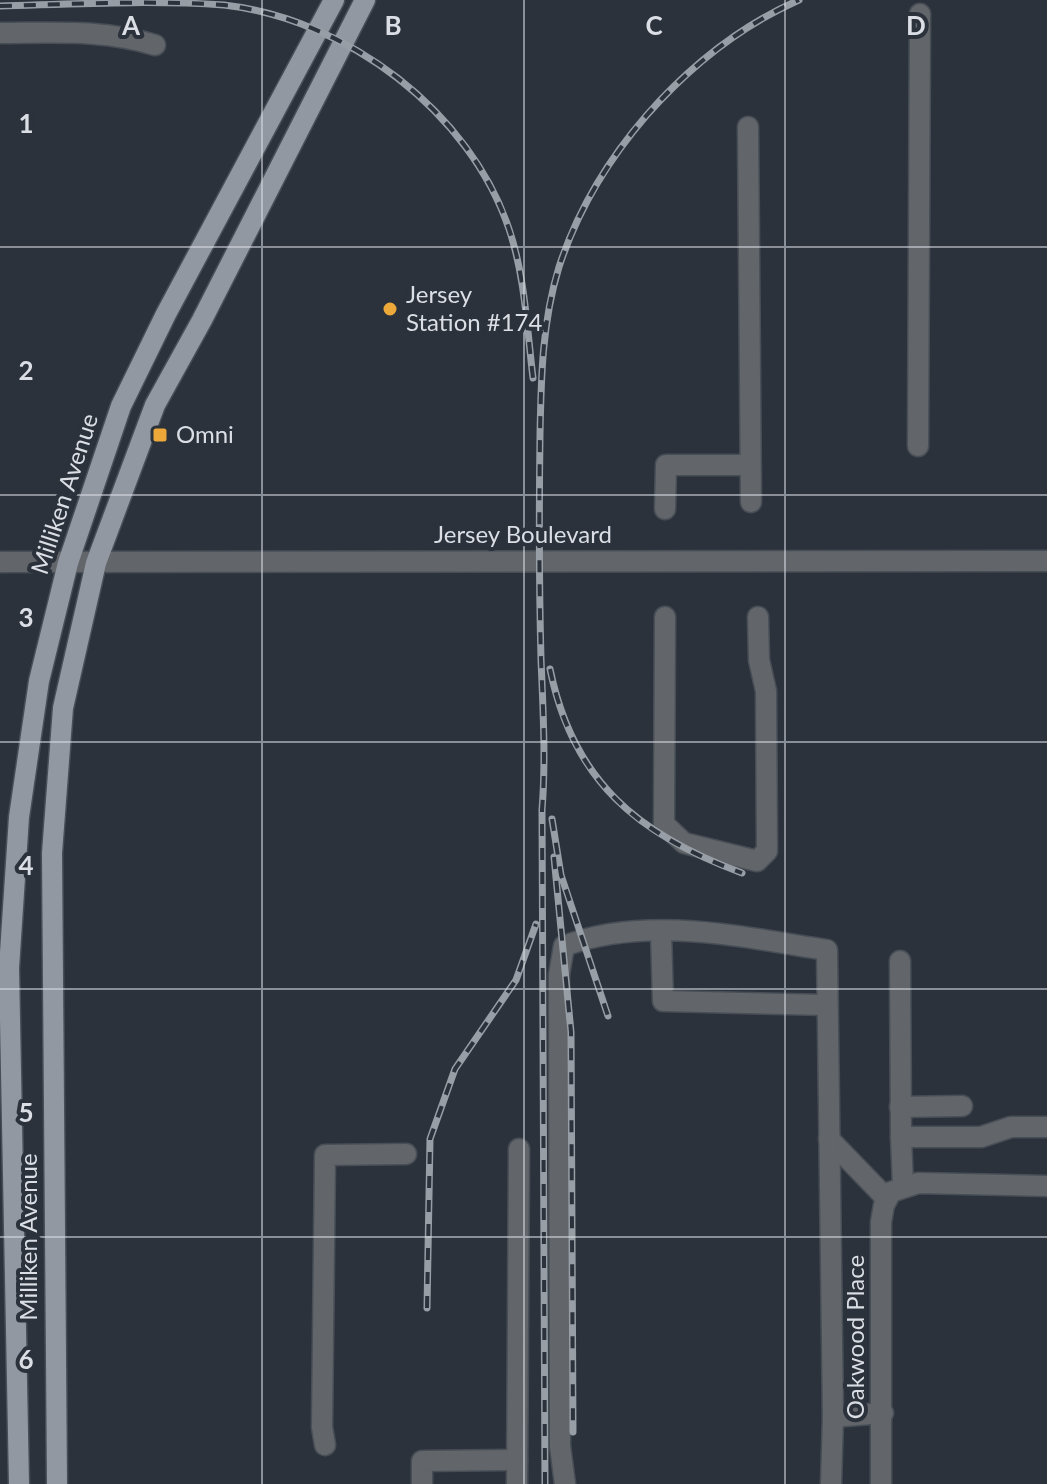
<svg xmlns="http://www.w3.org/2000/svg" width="1047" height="1484" font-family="Lato,sans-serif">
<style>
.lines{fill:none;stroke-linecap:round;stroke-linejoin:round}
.minor-casing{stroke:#474e56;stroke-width:23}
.major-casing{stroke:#474e56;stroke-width:23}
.minor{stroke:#62656a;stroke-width:20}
.major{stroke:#9198a1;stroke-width:20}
.rail-casing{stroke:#989ea5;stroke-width:7}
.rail{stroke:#2b323b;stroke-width:4;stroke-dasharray:12;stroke-linecap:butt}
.grid{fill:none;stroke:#dbdfe5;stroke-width:2;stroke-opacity:0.55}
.poi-dot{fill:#eca93a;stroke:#2b323b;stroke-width:3}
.labels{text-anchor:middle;stroke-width:8;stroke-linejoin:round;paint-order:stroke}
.poi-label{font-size:24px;fill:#dbdfe5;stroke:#2b323b;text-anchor:start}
.street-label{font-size:24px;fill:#dbdfe5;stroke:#2b323b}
.grid-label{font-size:26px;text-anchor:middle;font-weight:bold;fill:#dbdfe5;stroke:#2b323b;stroke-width:8;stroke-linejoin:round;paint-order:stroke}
</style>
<rect width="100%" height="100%" fill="#2b323b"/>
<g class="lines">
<defs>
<g id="minor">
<path d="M0 33C53 33 104 29 155 45"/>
<polyline points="748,127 751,502"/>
<polyline points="918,446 920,14"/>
<polyline points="665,509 666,465 750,465"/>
<polyline points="0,562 1047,561"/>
<polyline points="665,617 664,824 684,843 757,861 767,851 766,691 759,660 758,617"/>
<polyline points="661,932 663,1001 827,1005"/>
<polyline points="900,961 901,1137 981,1137 1011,1127 1047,1127"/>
<polyline points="900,1107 962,1106"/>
<polyline points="901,1137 903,1186"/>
<polyline points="829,1139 887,1199"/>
<polyline points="833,1417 883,1413"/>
<polyline points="325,1445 322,1427 325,1155 406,1154"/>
<polyline points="422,1484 422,1461 517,1460"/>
<polyline points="517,1484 519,1149"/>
<path d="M565 1484 560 1446 559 975 564 946C647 915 742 937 827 950L833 1417 831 1484"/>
<polyline points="881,1484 881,1222 884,1205 891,1192 918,1183 1047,1186"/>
</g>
<g id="major">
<polyline points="19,1484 9,968 19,817 39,681 68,563 121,406 166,314 334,0"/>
<polyline points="57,1484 52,853 63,708 96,563 155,405 202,320 365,0"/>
</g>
</defs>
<use href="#minor" class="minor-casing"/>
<use href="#major" class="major-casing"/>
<use href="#minor" class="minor"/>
<use href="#major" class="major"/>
<defs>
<g id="rail">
<path d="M0 6C74 4 150 0 224 5 347 19 470 112 509 229 525 276 527 329 533 378"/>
<path d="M550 669C573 782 639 835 742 873"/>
<polyline points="552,819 561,875 608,1016"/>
<polyline points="554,857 571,1032 573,1432"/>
<polyline points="427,1308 430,1139 455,1069 516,980 536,924"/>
<path d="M545 1484 542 810C546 759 543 710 541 659 539 585 539 510 540 435 541 379 542 322 559 267 577 212 608 160 646 116 688 68 740 26 799 0"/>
</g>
</defs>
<use href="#rail" class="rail-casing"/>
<use href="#rail" class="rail"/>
</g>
<path class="grid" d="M262 0V1484M524 0V1484M785 0V1484M0 247H1047M0 495H1047M0 742H1047M0 989H1047M0 1237H1047"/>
<g class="poi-dot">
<circle cx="390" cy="309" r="8"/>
<rect x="152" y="427" width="16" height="16" rx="4"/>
</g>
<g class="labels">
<g class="poi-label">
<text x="406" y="303">Jersey<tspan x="406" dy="28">Station #174</tspan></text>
<text x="176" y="443">Omni</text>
</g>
<g class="street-label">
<text transform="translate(65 494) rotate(-72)" y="8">Milliken Avenue</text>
<text x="523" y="543">Jersey Boulevard</text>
<text transform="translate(29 1237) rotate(-90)" y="8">Milliken Avenue</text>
<text transform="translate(856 1337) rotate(-90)" y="8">Oakwood Place</text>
</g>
</g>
<g class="grid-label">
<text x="131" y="35">A</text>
<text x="393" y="35">B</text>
<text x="654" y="35">C</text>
<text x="916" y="35">D</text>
<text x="26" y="133">1</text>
<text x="26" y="380">2</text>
<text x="26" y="627">3</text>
<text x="26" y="875">4</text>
<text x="26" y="1122">5</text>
<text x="26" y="1369">6</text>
</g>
</svg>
